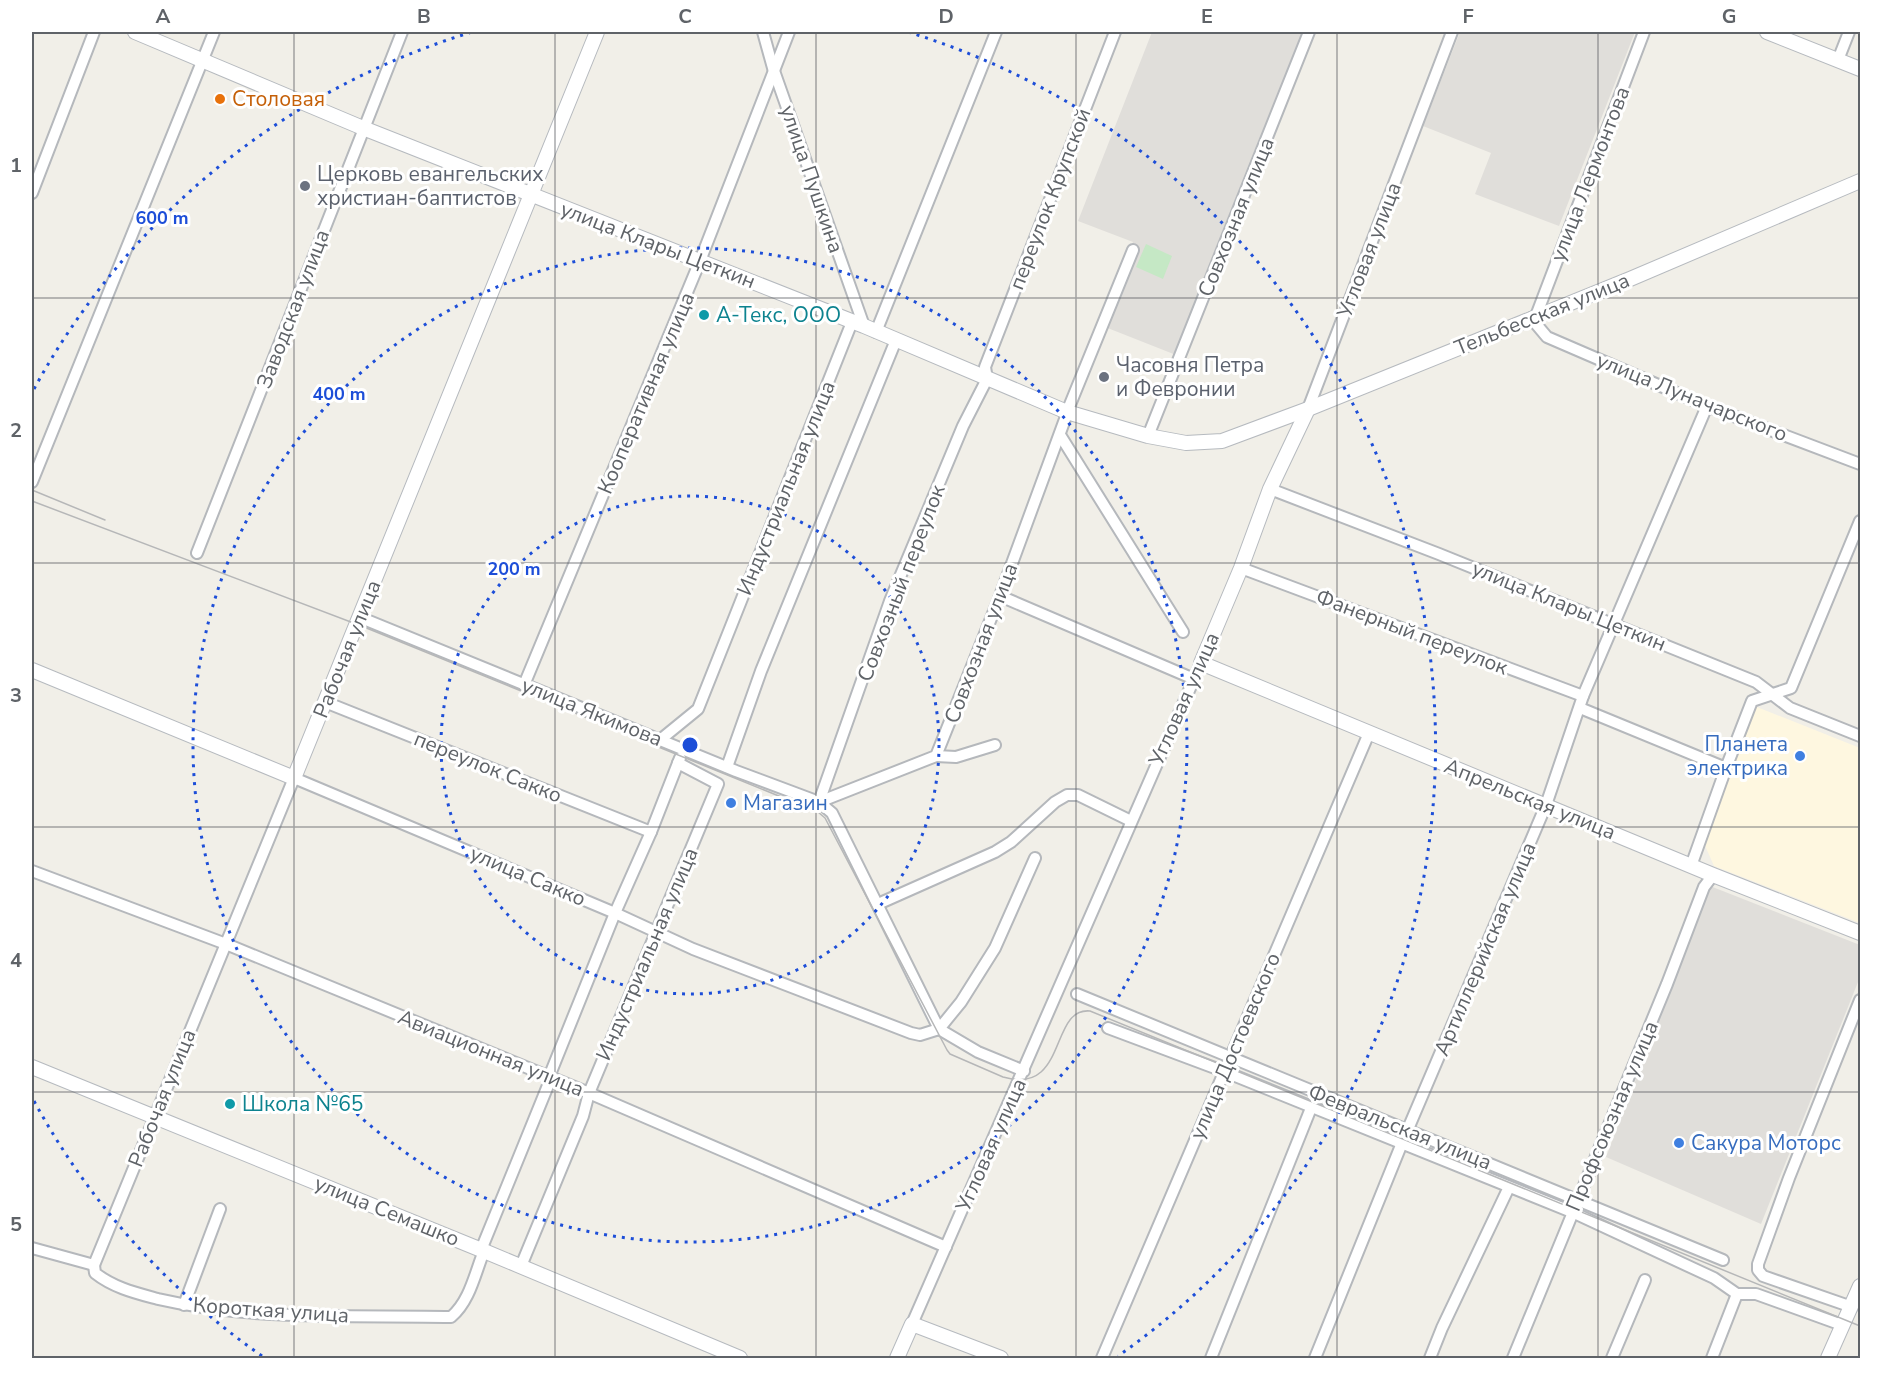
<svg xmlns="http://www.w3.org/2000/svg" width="1892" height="1390" font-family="'Nunito Sans',sans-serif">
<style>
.commercial{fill:#fef7e0}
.industrial{fill:#e0deda}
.green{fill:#c5e8c5}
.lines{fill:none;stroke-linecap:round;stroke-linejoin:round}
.street-casing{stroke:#b5b8bc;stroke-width:14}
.secondary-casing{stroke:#b6babf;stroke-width:16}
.street{stroke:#fff;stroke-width:10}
.secondary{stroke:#fff;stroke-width:14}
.tram{stroke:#b6b7b8;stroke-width:1.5}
.grid{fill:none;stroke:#5f6368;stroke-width:1.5;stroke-opacity:0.55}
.ring{fill:none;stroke:#1d4ed8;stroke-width:3;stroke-dasharray:3 6}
.food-dot{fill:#e8710a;stroke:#fff;stroke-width:2}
.worship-dot{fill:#6b7280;stroke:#fff;stroke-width:2}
.culture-dot{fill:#0f9aa8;stroke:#fff;stroke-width:2}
.shop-dot{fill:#3f7fe0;stroke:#fff;stroke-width:2}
.labels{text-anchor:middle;stroke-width:6;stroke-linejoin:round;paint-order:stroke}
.food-label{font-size:21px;fill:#c56008;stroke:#fff;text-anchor:start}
.worship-label{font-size:21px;fill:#5b616d;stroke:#fff;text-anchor:start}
.street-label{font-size:21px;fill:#5f6368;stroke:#fff}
.culture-label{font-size:21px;fill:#0d838f;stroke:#fff;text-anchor:start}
.shop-label{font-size:21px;fill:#366cbe;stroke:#fff;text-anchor:start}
.centre{fill:#1d4ed8;stroke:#fff;stroke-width:3}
.ring-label{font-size:18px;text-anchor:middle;font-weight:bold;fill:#1d4ed8;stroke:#fff;stroke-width:6;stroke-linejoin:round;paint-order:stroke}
.neatline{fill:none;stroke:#5f6368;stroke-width:2}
.grid-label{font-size:20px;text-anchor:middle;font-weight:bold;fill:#5f6368}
</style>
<rect width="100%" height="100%" fill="#f1efe8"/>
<polygon class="commercial" points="1752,705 1860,748 1860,923 1714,866 1703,841"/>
<g class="industrial">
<polygon points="1152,32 1303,32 1176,355 1100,325 1133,242 1078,221"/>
<polygon points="1460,32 1635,32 1559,226 1475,194 1491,153 1423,126"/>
<polygon points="1710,886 1860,945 1860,977 1761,1224 1606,1157"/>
</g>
<polygon class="green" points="1146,244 1172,256 1163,279 1136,267"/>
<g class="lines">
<defs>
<g id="street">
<polyline points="763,32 773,68 864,326"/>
<polyline points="1838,60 1849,32"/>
<polyline points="32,193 94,32"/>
<polyline points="1536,316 1644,32"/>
<polyline points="1531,318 1547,337 1707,406 1860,464"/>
<polyline points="876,332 996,32"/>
<polyline points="1308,409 1452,32"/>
<polyline points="1067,412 1133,250"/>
<polyline points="1060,435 1183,632"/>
<polyline points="1148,436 1309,32"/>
<polyline points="32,482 214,32"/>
<polyline points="1270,489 1439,554 1756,682 1790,708 1860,736"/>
<polyline points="197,553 402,32"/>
<polyline points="1241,568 1583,696"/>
<polyline points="1000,596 1194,679"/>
<polyline points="359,617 736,771 819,802 832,813 939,1029"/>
<polyline points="524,685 700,261 789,32"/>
<polyline points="325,702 651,832"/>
<polyline points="1580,708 1726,768"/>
<polyline points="660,740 698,709 852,322"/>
<polyline points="936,756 956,757 995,745"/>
<polyline points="727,767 761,671 896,340"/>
<polyline points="819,802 890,601 963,426 987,379 985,367 1115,32"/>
<polyline points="819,802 936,756 1000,596 1068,411"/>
<polyline points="1691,866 1726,768 1752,701 1791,688 1860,521"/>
<polyline points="32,871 226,944 589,1093 946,1247"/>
<polyline points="878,904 995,852 1011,842 1055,802 1067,795 1078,795 1131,821"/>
<polyline points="1077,994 1723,1260"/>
<polyline points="1108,1028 1223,1071 1572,1212 1714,1278 1737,1294 1756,1294 1842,1325"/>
<polyline points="939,1029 978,1052 1024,1071"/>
<polyline points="32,1248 94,1265"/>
<polyline points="481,1250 549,1083 549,1077 615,913 651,832 680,758"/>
<polyline points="94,1265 294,778 615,913 693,949 911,1033 920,1035 939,1029 961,1002 995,948 1035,858"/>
<path d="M94 1265 95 1273C114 1288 136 1293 158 1299 253 1321 354 1315 451 1317 470 1301 475 1273 484 1251"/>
<polyline points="521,1266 583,1116 589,1093 718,784 678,763"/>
<polyline points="184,1305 220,1209"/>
<polyline points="1852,1307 1763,1276 1758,1270 1758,1264 1789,1178 1860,1000"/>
<polyline points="912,1324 1201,663"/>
<polyline points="1102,1358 1369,733"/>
<polyline points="1211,1358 1311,1108"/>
<polyline points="1315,1358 1402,1143 1546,805 1583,696 1707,406"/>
<polyline points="1430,1358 1442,1328 1509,1187"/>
<polyline points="1513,1358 1667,984 1704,887 1713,875"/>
<polyline points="1612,1358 1645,1280"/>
<polyline points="1712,1358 1737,1294"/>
</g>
<g id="secondary">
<polyline points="135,32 363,128 864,326 1067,412 1148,436 1186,443 1222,441 1308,409 1630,279 1860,181"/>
<polyline points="1767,32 1860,69"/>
<polyline points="1308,409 1270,489 1241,568 1201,663 1713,875 1860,933"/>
<polyline points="32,670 294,778 597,32"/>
<polyline points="32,1067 484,1251 740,1358"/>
<polyline points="897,1358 912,1324 1001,1358"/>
<polyline points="1828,1358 1860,1286"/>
</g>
</defs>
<use href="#street" class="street-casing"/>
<use href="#secondary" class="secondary-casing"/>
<use href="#street" class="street"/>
<use href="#secondary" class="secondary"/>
<g class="tram">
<polyline points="32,490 105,520"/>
<path d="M32 501 364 627 818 812 825 818 947 1050 950 1054 1003 1077C1068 1096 1049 1007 1090 1011L1860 1326"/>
</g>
</g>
<path class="grid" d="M294 32V1358M555 32V1358M816 32V1358M1076 32V1358M1337 32V1358M1598 32V1358M32 298H1860M32 563H1860M32 827H1860M32 1092H1860"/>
<g class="ring">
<circle cx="690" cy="745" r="249"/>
<circle cx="690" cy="745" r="497"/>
<path d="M262 1356A746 746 0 0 1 34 1101M34 389A746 746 0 0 1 472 32M908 32A746 746 0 0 1 1118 1356"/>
</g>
<circle class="food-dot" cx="220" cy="99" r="6"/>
<g class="worship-dot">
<circle cx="305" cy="186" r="6"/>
<circle cx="1104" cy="377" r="6"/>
</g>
<g class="culture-dot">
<circle cx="704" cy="315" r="6"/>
<circle cx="230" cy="1104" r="6"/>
</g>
<g class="shop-dot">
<circle cx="1800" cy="756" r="6"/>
<circle cx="731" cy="803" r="6"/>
<circle cx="1679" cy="1143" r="6"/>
</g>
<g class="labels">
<g class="food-label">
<text x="232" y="106">Столовая</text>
</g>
<g class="worship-label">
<text x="317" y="181">Церковь евангельских<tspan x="317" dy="24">христиан-баптистов</tspan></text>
<text x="1116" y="372">Часовня Петра<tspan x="1116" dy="24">и Февронии</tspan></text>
</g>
<g class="street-label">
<text transform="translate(1590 174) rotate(-69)" y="7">улица Лермонтова</text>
<text transform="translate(812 179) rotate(71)" y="7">улица Пушкина</text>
<text transform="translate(1050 199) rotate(-69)" y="7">переулок Крупской</text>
<text transform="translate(1236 217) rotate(-68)" y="7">Совхозная улица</text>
<text transform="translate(658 245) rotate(21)" y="7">улица Клары Цеткин</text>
<text transform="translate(1369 250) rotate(-69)" y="7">Угловая улица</text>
<text transform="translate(293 309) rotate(-69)" y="7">Заводская улица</text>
<text transform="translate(1542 314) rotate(-22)" y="7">Тельбесская улица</text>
<text transform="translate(646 393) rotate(-67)" y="7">Кооперативная улица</text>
<text transform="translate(1692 397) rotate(22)" y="7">улица Луначарского</text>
<text transform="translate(786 488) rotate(-68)" y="7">Индустриальная улица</text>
<text transform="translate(901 583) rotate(-69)" y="7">Совхозный переулок</text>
<text transform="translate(1569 606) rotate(22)" y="7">улица Клары Цеткин</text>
<text transform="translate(1412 632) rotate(21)" y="7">Фанерный переулок</text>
<text transform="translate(981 643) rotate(-69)" y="7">Совхозная улица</text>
<text transform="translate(347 649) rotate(-68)" y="7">Рабочая улица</text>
<text transform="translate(1184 699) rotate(-66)" y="7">Угловая улица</text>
<text transform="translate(592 712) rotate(22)" y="7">улица Якимова</text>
<text transform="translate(488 767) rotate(22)" y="7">переулок Сакко</text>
<text transform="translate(1530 799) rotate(22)" y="7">Апрельская улица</text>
<text transform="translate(528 876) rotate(23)" y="7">улица Сакко</text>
<text transform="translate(1485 949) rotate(-67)" y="7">Артиллерийская улица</text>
<text transform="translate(647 954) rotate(-67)" y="7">Индустриальная улица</text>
<text transform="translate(1235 1046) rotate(-67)" y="7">улица Достоевского</text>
<text transform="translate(491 1053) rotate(22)" y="7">Авиационная улица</text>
<text transform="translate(162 1098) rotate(-68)" y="7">Рабочая улица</text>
<text transform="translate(1612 1116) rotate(-67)" y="7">Профсоюзная улица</text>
<text transform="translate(1400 1127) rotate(22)" y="7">Февральская улица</text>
<text transform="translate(991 1145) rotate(-66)" y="7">Угловая улица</text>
<text transform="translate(387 1211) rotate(22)" y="7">улица Семашко</text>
<text transform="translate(271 1310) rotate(4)" y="7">Короткая улица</text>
</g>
<g class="culture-label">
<text x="716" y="322">А-Текс, ООО</text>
<text x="242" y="1111">Школа №65</text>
</g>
<g class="shop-label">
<text x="1788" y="751" text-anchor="end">Планета<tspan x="1788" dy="24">электрика</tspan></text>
<text x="743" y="810">Магазин</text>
<text x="1691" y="1150">Сакура Моторс</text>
</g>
</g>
<circle cx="690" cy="745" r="9" class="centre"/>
<g class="ring-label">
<text x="162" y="224">600 m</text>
<text x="339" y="400">400 m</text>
<text x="514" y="575">200 m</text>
</g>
<rect width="1892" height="1390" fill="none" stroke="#ffffff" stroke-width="66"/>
<rect x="33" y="33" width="1826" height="1324" class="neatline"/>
<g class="grid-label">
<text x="163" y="23">A</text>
<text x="424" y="23">B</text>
<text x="685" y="23">C</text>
<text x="946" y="23">D</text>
<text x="1207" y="23">E</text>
<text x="1468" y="23">F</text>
<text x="1729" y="23">G</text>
<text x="16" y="172">1</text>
<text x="16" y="437">2</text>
<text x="16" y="702">3</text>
<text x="16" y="967">4</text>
<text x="16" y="1231">5</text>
</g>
</svg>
